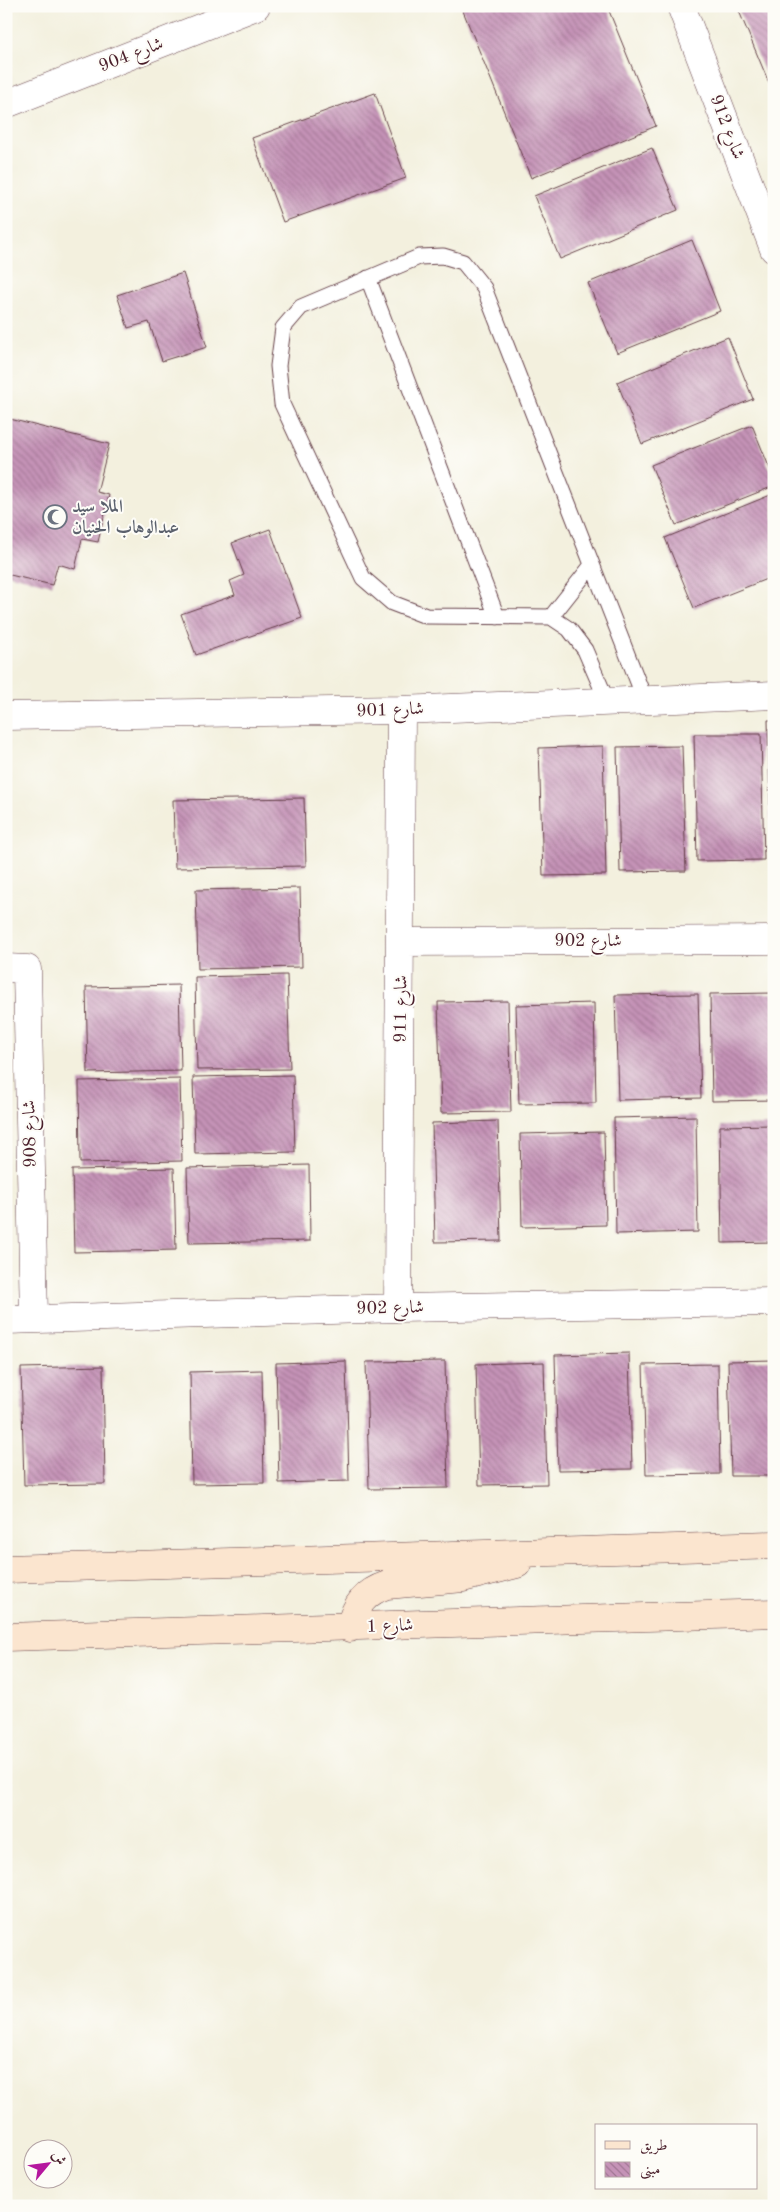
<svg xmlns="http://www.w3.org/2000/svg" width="780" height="2212" font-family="'Old Standard TT',Amiri,serif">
  <defs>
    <pattern id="building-back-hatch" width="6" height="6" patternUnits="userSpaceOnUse" patternTransform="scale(1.25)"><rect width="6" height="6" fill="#c593b7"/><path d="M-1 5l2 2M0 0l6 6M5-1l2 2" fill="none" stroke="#a27795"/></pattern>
  </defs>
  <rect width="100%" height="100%" fill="#fdfcf7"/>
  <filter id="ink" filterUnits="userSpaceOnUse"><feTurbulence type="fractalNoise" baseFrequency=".02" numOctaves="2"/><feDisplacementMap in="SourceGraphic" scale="10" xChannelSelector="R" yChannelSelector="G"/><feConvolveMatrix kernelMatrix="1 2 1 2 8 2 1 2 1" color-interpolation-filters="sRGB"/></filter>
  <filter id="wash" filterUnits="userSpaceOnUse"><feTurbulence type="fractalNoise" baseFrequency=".0096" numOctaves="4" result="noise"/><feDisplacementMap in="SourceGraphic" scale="20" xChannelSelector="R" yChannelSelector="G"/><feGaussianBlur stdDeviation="1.12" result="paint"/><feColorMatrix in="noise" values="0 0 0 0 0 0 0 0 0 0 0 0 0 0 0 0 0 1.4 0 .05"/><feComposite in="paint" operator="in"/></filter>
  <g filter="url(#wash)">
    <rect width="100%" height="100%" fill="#f3f0de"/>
    <g id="blocks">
      <path fill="url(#building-back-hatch)" d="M 461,6 L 607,6 L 656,126 L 531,178 Z
        M 749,6 L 774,6 L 774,95 L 739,11 Z
        M 375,93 L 406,178 L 283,222 L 252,138 Z
        M 652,148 L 678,210 L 560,259 L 534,196 Z
        M 692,240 L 720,311 L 617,353 L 588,283 Z
        M 183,273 L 207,347 L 162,361 L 149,322 L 128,328 L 117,295 Z
        M 728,337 L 753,399 L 642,444 L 617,382 Z
        M 6,418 L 109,444 L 97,492 L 109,495 L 98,542 L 82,539 L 75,569 L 58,564 L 52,585 L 6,574 Z
        M 752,425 L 774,479 L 774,486 L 676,525 L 651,465 Z
        M 773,494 L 774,576 L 694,608 L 665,538 Z
        M 270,529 L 302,618 L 196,655 L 181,614 L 235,595 L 230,581 L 244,575 L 232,543 Z
        M 768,720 L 774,720 L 774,857 L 771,857 Z
        M 694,734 L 761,734 L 764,860 L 697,861 Z
        M 603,746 L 606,875 L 543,876 L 539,748 Z
        M 682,746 L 686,871 L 620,872 L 617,747 Z
        M 304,798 L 306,866 L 175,868 L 173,800 Z
        M 300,888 L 302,967 L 198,969 L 196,890 Z
        M 287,975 L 290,1069 L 197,1070 L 195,977 Z
        M 179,985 L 181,1071 L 88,1073 L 86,987 Z
        M 774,993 L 774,1100 L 712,1101 L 710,994 Z
        M 698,994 L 701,1098 L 618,1100 L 615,995 Z
        M 508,1001 L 511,1112 L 441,1113 L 438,1002 Z
        M 594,1003 L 596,1103 L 519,1104 L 516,1005 Z
        M 293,1075 L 295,1152 L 195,1154 L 193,1077 Z
        M 180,1079 L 182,1161 L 80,1163 L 79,1081 Z
        M 696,1116 L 698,1232 L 616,1234 L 614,1118 Z
        M 498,1121 L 501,1241 L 435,1242 L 432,1123 Z
        M 774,1125 L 774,1242 L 722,1243 L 720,1126 Z
        M 604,1132 L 606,1225 L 522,1227 L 520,1134 Z
        M 309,1165 L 310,1241 L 189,1243 L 187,1168 Z
        M 174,1168 L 176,1250 L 74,1252 L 72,1170 Z
        M 629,1353 L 632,1469 L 558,1470 L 555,1355 Z
        M 774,1360 L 774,1476 L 731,1476 L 728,1361 Z
        M 346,1361 L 349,1481 L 279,1483 L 276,1363 Z
        M 445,1361 L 448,1488 L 369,1489 L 366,1362 Z
        M 544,1362 L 547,1484 L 479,1485 L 476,1364 Z
        M 718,1364 L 720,1474 L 646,1475 L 643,1365 Z
        M 103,1366 L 105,1484 L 24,1485 L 21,1368 Z
        M 262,1370 L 264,1483 L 192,1484 L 190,1372 Z"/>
    </g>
  </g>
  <g filter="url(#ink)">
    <use href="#blocks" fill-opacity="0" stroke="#633e46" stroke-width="1"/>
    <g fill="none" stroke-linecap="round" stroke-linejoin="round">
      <g stroke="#633e46" stroke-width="17">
        <path id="lane" d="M 368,278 L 497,617
          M 551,617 L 592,565
          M 607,701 L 585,650 L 569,629 L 551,617 L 426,616 L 392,603 L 363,578 L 282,404 L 278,366 L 283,328 L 301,307 L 419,257 L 443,256 L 463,262 L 484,288 L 645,700"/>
      </g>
      <g stroke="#633e46" stroke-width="29">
        <path id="street" d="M 681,6 L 774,249
          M 6,104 L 256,6
          M 6,716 L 401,710 L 774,695
          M 402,942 L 774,940
          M 6,968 L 27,969 L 34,1319
          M 398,1308 L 401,710
          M 6,1320 L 398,1308 L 774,1302"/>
      </g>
      <g stroke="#633e46" stroke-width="29">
        <path id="secondary" d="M 6,1569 L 774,1545
          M 350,1628 C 355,1605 365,1592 387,1585 L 463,1578 L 517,1564
          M 6,1637 L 774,1613"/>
      </g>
      <use href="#lane" stroke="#fff" stroke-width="15"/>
      <use href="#street" stroke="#fff" stroke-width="28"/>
      <use href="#secondary" stroke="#fbe5cf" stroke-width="28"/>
    </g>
  </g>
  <defs>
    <g id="mosque-ring" transform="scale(1.25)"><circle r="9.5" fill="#fdfcf7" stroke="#6b7280" stroke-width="1.5"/><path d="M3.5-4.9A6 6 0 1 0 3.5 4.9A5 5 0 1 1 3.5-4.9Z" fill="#6b7280"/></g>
  </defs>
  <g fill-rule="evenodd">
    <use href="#mosque-ring" x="55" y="517"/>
  </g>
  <g text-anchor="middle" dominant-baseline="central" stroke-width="4" stroke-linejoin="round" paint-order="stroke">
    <g font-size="18" fill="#4a1f2b" stroke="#fdfcf7">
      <text transform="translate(131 55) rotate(-21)">شارع 904</text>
      <text transform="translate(727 127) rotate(69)">شارع 912</text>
      <text transform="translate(390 710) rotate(-2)">شارع 901</text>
      <text x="588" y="941">شارع 902</text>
      <text transform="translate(401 1009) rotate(-89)">شارع 911</text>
      <text transform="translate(30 1134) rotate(-91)">شارع 908</text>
      <text transform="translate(390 1308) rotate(-1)">شارع 902</text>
      <text transform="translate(390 1626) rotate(-2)">شارع 1</text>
    </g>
    <g font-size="18" font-weight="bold" fill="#5b616d" stroke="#fdfcf7" text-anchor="start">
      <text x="72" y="507">الملا سيد<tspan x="72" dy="21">عبدالوهاب الحنيان</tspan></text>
    </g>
  </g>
  <rect width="780" height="2212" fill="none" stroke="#fdfcf7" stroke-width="25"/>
  <rect x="595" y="2124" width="162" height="65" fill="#fdfcf7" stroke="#b5a4a5"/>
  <rect x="605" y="2141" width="25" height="8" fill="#fbe5cf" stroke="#b5a4a5"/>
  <text x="640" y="2150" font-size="15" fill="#4a1f2b">طريق</text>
  <rect x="605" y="2162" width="25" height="15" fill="url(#building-back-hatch)" stroke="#b5a4a5"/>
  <text x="640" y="2174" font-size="15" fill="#4a1f2b">مبنى</text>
  <g transform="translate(48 2164) rotate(61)"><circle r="24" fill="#fdfcf7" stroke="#b5a4a5"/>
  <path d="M0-4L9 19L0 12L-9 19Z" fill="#b5179e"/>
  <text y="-8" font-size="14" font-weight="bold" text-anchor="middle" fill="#4a1f2b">ش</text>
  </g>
</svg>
